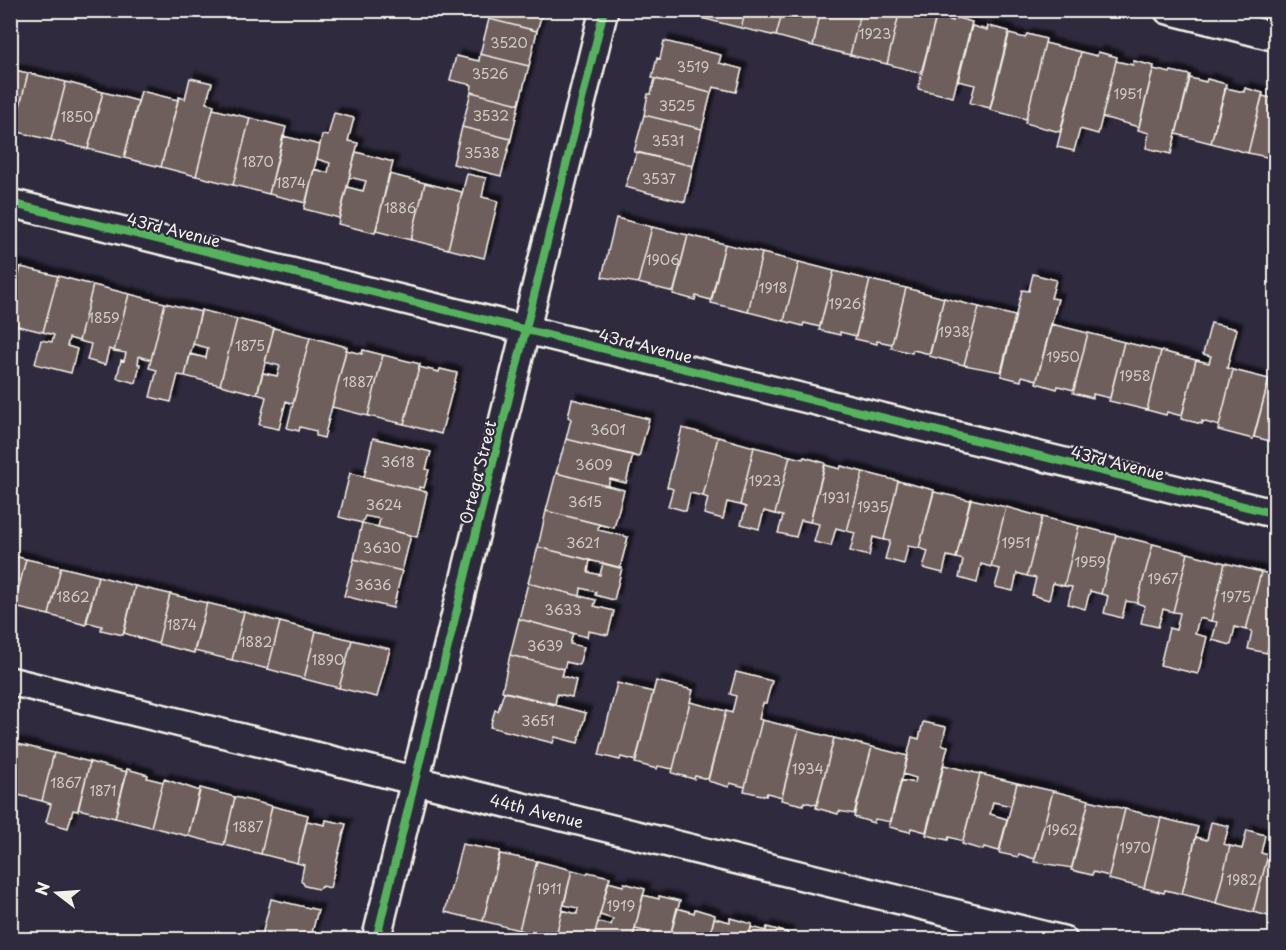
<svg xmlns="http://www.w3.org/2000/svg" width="1286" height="950" font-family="'Playpen Sans',sans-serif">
  <defs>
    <filter id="shadow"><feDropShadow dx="5.5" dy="-5.5" stdDeviation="1.5" flood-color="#0009"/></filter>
  </defs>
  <rect width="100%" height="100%" fill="#2f2a3d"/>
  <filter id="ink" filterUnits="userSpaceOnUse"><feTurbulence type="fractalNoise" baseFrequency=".0167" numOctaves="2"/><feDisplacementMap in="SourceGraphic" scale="12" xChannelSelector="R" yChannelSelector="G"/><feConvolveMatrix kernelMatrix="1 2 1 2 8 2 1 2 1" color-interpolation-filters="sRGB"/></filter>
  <g filter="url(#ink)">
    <path fill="#6e5e5c" stroke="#f4f1e8" stroke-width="1.5" filter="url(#shadow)" d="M 491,10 L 543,10 L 537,31 L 489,19 Z
      M 671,10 L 707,10 L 705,19 Z
      M 707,10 L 746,10 L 741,28 L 705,19 Z
      M 746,10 L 783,10 L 776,36 L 741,28 Z
      M 783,10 L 821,10 L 813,46 L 776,36 Z
      M 821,10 L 861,10 L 850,55 L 813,46 Z
      M 861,10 L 900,10 L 887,64 L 850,55 Z
      M 900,10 L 917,13 L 917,10 L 923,10 L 937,14 L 921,73 L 887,64 Z
      M 936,16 L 953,21 L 954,17 L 972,22 L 953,97 L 918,89 Z
      M 489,19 L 537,31 L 529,66 L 480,54 Z
      M 972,26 L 987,30 L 988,26 L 1009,31 L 990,108 L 970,103 L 975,85 L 958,81 Z
      M 1009,34 L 1025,38 L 1027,34 L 1046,39 L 1026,119 L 990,110 Z
      M 664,41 L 721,55 L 719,63 L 742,69 L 736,92 L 713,87 L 711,93 L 652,78 L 657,58 L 660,59 Z
      M 1045,43 L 1081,52 L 1060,132 L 1025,123 Z
      M 1081,52 L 1097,56 L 1098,52 L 1117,57 L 1098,134 L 1080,129 L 1074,151 L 1057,147 Z
      M 480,54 L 529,66 L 519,104 L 471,92 L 472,85 L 450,80 L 456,56 L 479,61 Z
      M 1116,61 L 1133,65 L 1134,61 L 1154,66 L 1139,127 L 1102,117 Z
      M 10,69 L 28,73 L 14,131 L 10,130 Z
      M 1153,69 L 1170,73 L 1171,71 L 1190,75 L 1171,154 L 1146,148 L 1149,133 L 1138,130 Z
      M 28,73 L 66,82 L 51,140 L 14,131 Z
      M 190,78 L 212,83 L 206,103 L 214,105 L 196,176 L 161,167 L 179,97 L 185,99 Z
      M 1190,78 L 1206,82 L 1207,79 L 1226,84 L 1211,143 L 1176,134 Z
      M 655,79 L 711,93 L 702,129 L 644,115 L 648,94 L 651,94 Z
      M 66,82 L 103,92 L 88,149 L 51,140 Z
      M 1226,88 L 1244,92 L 1245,88 L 1263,93 L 1248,153 L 1211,143 Z
      M 141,91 L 178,100 L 161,167 L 124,158 Z
      M 103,92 L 138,101 L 124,158 L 88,149 Z
      M 471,92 L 519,104 L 511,139 L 462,127 Z
      M 1262,96 L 1276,99 L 1276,159 L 1248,153 Z
      M 213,109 L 250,118 L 233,185 L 196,176 Z
      M 334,113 L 354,118 L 348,141 L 358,143 L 339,218 L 304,209 L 314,169 L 328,173 L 330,163 L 317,159 L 322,135 L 328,136 Z
      M 644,115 L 702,129 L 693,166 L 634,152 Z
      M 250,118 L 286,127 L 269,194 L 233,185 Z
      M 462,127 L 511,139 L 501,176 L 453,164 Z
      M 283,136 L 320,145 L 306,203 L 269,194 Z
      M 356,152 L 393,162 L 375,233 L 338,224 L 347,187 L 363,191 L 366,181 L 349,177 Z
      M 637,152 L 693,166 L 685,202 L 625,187 Z
      M 389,174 L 425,183 L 411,240 L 376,231 Z
      M 467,174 L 486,178 L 482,197 L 498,201 L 484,258 L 448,249 Z
      M 425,183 L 462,192 L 448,249 L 411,240 Z
      M 616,218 L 652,227 L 638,283 L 602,277 Z
      M 652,227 L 688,235 L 674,292 L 638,283 Z
      M 688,235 L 725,244 L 711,300 L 696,296 L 695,300 L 673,294 Z
      M 725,244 L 762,253 L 748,312 L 711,303 Z
      M 762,253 L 799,262 L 784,321 L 748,312 Z
      M 799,262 L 834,271 L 820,327 L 804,323 L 803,326 L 784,321 Z
      M 10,264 L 21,267 L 10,308 Z
      M 21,267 L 58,276 L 43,332 L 10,324 L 10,308 Z
      M 834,271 L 870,280 L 856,336 L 840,332 L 840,335 L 819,330 Z
      M 1033,274 L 1056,280 L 1051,298 L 1058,299 L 1037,380 L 1022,376 L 1021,381 L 1001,376 L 1022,290 L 1029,291 Z
      M 58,276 L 93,285 L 79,341 L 69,338 L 67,346 L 77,349 L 71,373 L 35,364 L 41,340 L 52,342 L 54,335 L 43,332 Z
      M 870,280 L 906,288 L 892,344 L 877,341 L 877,344 L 855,339 Z
      M 93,285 L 129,294 L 114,351 L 109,349 L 105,365 L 87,360 L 91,344 L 79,341 Z
      M 906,288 L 944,298 L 930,354 L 913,350 L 912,353 L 891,348 Z
      M 129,294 L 165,303 L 151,360 L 139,356 L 138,364 L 140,364 L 136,383 L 117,378 L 121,360 L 124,361 L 126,353 L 114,351 Z
      M 944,298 L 979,307 L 964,365 L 929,356 Z
      M 165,303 L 201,312 L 185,376 L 178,375 L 171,402 L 150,397 L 157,370 L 149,368 Z
      M 979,307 L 1015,316 L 1001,372 L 964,365 Z
      M 201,310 L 237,319 L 220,385 L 185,376 L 190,354 L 206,358 L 208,348 L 193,344 Z
      M 237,319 L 274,328 L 257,394 L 220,385 Z
      M 1211,323 L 1237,329 L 1227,368 L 1233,370 L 1219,426 L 1202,421 L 1202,424 L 1181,419 L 1196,360 L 1209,363 L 1211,356 L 1203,354 Z
      M 1051,324 L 1088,333 L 1074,390 L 1058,386 L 1057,389 L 1036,383 Z
      M 274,328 L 310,337 L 293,404 L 286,401 L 279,429 L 259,425 L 266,397 L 257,394 L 263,373 L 277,376 L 280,366 L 265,362 Z
      M 1088,333 L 1124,342 L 1110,398 L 1093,394 L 1093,398 L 1073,393 Z
      M 310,337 L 347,347 L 324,438 L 316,436 L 316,431 L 300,427 L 299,431 L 287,428 Z
      M 1124,342 L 1161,351 L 1147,410 L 1109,401 Z
      M 346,350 L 362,354 L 363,350 L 383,355 L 368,416 L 332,407 Z
      M 1276,350 L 1276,373 L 1270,371 Z
      M 1161,351 L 1196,360 L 1182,416 L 1167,412 L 1166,415 L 1147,410 Z
      M 383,355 L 420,364 L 404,424 L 368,416 Z
      M 419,367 L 439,372 L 440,369 L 457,373 L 441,434 L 404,424 Z
      M 1233,370 L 1269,379 L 1253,439 L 1218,430 Z
      M 1269,379 L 1276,381 L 1274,442 L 1254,437 Z
      M 572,399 L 649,419 L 639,457 L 566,439 L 571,419 L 568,417 Z
      M 682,428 L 718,437 L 703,496 L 690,493 L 686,511 L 668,506 L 673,489 L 667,487 Z
      M 718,437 L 754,447 L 740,505 L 727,502 L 723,519 L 704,514 L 708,498 L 703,496 Z
      M 373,438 L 431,452 L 426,469 L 429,470 L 424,488 L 419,487 L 419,490 L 364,477 Z
      M 566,439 L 633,455 L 626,483 L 610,479 L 608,486 L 556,473 Z
      M 754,447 L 790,456 L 775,514 L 764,511 L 759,529 L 741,524 L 746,507 L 740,505 Z
      M 790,456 L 803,459 L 804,457 L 825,463 L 810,522 L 801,520 L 796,537 L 778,533 L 783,516 L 775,514 Z
      M 825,465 L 840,469 L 841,466 L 863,472 L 847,531 L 836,528 L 831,546 L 814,542 L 819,524 L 810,522 Z
      M 863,472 L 898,481 L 884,540 L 873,537 L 869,556 L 850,551 L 855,533 L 847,531 Z
      M 350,473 L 427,492 L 417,537 L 378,527 L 380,519 L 365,516 L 362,523 L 339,517 Z
      M 556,473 L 624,490 L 614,528 L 546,511 Z
      M 898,481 L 934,490 L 919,548 L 908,546 L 904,564 L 885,559 L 890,541 L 884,540 Z
      M 934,492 L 970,500 L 956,558 L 947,556 L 943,573 L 923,568 L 928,551 L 919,548 Z
      M 971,499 L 1006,507 L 991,567 L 981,564 L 977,583 L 959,578 L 963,560 L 956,558 Z
      M 1006,507 L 1042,517 L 1027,576 L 1017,573 L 1013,591 L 995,587 L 1000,569 L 991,567 Z
      M 546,511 L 599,524 L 598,530 L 628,537 L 620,568 L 538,547 Z
      M 1042,517 L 1079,526 L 1064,586 L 1053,583 L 1049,600 L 1032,595 L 1036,578 L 1027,576 Z
      M 362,523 L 411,535 L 402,571 L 354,559 Z
      M 1079,526 L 1116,535 L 1101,594 L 1090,591 L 1085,609 L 1068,604 L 1072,587 L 1064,586 Z
      M 1116,535 L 1153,544 L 1137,603 L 1126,601 L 1122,618 L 1104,613 L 1108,596 L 1101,594 Z
      M 1153,544 L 1188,553 L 1173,612 L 1163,609 L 1158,627 L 1141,623 L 1145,606 L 1137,603 Z
      M 538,547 L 590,560 L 588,572 L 600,575 L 603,563 L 622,568 L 614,600 L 595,595 L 596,592 L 581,588 L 580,596 L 528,583 Z
      M 1188,553 L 1225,563 L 1211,621 L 1199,618 L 1195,634 L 1207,637 L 1198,674 L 1160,665 L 1169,628 L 1176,630 L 1180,613 L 1173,612 Z
      M 10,555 L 26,559 L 14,607 L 10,606 Z
      M 26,559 L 61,567 L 49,615 L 14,607 Z
      M 354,559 L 402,571 L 393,608 L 344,596 Z
      M 1225,563 L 1261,572 L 1246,630 L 1235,627 L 1231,645 L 1212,640 L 1217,622 L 1211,621 Z
      M 61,567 L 98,576 L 86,625 L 49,615 Z
      M 1261,572 L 1276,575 L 1276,638 L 1271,637 L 1267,653 L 1248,649 L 1252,631 L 1246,630 Z
      M 98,576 L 135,586 L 123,635 L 101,630 L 102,626 L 86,622 Z
      M 528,583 L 596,600 L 594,606 L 614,611 L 608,635 L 588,631 L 587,637 L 519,619 Z
      M 135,586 L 170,594 L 158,644 L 124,633 Z
      M 170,594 L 207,603 L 194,653 L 158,644 Z
      M 207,603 L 244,612 L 232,660 L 194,651 Z
      M 244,612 L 280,622 L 268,669 L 232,660 Z
      M 519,619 L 573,633 L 570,644 L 584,647 L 579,665 L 566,662 L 564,669 L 510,655 Z
      M 280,622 L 316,631 L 304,679 L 268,669 Z
      M 316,631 L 352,640 L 339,688 L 304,679 Z
      M 352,640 L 390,649 L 377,697 L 339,688 Z
      M 510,655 L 564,669 L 562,676 L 576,680 L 572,697 L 557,694 L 555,704 L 502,691 Z
      M 736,672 L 772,681 L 766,703 L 763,703 L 759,719 L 762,720 L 745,787 L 730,783 L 729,787 L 708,781 L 726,711 L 732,713 L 736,696 L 730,694 Z
      M 656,681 L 693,690 L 673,769 L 658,766 L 657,769 L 635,763 Z
      M 617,683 L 653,692 L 636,761 L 621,757 L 620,760 L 599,755 Z
      M 504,692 L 586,713 L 578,743 L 555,737 L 553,743 L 490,727 L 495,710 L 498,711 Z
      M 690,702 L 726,711 L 708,779 L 695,776 L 694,779 L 672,773 Z
      M 762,720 L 799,729 L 782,797 L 767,793 L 766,796 L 744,791 Z
      M 923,722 L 946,727 L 942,745 L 948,746 L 926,832 L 911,828 L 910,832 L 889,827 L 901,780 L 915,783 L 916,778 L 903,774 L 912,737 L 919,739 Z
      M 799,729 L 834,738 L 817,805 L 804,802 L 803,805 L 781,800 Z
      M 834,738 L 872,747 L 854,814 L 839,811 L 838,814 L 816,808 Z
      M 10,742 L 18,744 L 10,776 Z
      M 18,744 L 54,753 L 42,801 L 10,793 L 10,776 Z
      M 872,747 L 908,756 L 891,822 L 875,819 L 874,823 L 854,817 Z
      M 54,753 L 90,762 L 78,811 L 73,810 L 68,828 L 46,822 L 51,804 L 42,801 Z
      M 90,762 L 127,772 L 115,818 L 78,809 Z
      M 944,765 L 980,774 L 963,841 L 949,837 L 948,840 L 926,835 Z
      M 127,769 L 148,775 L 147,778 L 163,782 L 151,827 L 115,818 Z
      M 980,774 L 1017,783 L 1011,806 L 993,802 L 990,814 L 1007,819 L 999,851 L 984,847 L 983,850 L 962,844 Z
      M 164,779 L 200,791 L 188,836 L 151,827 Z
      M 1017,783 L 1053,791 L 1035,859 L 1019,854 L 1018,857 L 999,853 Z
      M 200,788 L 235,797 L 224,845 L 188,836 Z
      M 1053,791 L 1089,800 L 1072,868 L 1034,862 Z
      M 235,797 L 272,806 L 261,854 L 224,845 Z
      M 1089,800 L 1125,809 L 1109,876 L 1093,872 L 1092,875 L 1071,870 Z
      M 272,806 L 308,815 L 297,863 L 261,854 Z
      M 1125,809 L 1161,818 L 1144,888 L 1108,879 Z
      M 1161,818 L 1198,827 L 1182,894 L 1165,890 L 1164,893 L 1144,888 Z
      M 326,820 L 346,824 L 330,888 L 323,886 L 318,889 L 305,886 L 301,880 L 304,865 L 297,863 L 307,821 L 325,825 Z
      M 1211,822 L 1229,826 L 1224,844 L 1230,846 L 1216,903 L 1182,894 L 1196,837 L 1207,840 Z
      M 1247,830 L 1265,835 L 1261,853 L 1268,855 L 1253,912 L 1216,903 L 1230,846 L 1242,849 Z
      M 462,844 L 500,851 L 483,921 L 445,912 Z
      M 500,854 L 537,861 L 519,930 L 483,921 Z
      M 1268,855 L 1276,857 L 1276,918 L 1253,912 Z
      M 537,861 L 572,870 L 555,940 L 519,930 Z
      M 572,870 L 587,874 L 588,872 L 610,877 L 593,940 L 555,940 L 562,910 L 577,914 L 578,908 L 564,905 Z
      M 608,882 L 623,886 L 624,883 L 645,889 L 632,940 L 593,940 L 598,922 L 611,925 L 613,919 L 600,915 Z
      M 643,895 L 659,899 L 659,896 L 680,901 L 669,940 L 632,940 L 633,935 L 647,938 L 649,932 L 635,929 Z
      M 271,899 L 318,910 L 310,940 L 280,940 L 262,935 Z
      M 677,908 L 694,913 L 695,909 L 715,915 L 709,940 L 669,940 Z
      M 714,918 L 730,922 L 730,918 L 752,924 L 748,940 L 709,940 Z
      M 751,927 L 766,931 L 767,927 L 788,933 L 786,940 L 748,940 Z
      M 255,933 L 262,935 L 280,940 L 253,940 Z"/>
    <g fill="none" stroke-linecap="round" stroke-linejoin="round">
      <g stroke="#f4f1e8" stroke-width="32">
        <path id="street" d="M 1168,10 L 1276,37
          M 10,203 L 1276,514
          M 10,681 L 1063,940
          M 376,940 L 604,10"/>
      </g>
      <use href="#street" stroke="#2f2a3d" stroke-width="27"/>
      <g stroke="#2f2a3d" stroke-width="11">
        <path id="cycleway" d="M 10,203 L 1276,514
          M 376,940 L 604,10"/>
      </g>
      <use href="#cycleway" stroke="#56b35d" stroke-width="8"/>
    </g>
  </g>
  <g text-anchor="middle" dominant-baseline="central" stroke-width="4.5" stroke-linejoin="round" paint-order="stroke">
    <g font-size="14" fill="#d2ccc5">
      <text x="875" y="33">1923</text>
      <text x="509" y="42">3520</text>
      <text x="693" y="66">3519</text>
      <text x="490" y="73">3526</text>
      <text x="1128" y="93">1951</text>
      <text x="677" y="105">3525</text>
      <text x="491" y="115">3532</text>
      <text x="77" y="116">1850</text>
      <text x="668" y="140">3531</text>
      <text x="482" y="152">3538</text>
      <text x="258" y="161">1870</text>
      <text x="659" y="178">3537</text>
      <text x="291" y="182">1874</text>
      <text x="400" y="207">1886</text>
      <text x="663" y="259">1906</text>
      <text x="773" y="287">1918</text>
      <text x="845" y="303">1926</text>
      <text x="104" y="317">1859</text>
      <text x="954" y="331">1938</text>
      <text x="250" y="345">1875</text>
      <text x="1063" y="356">1950</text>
      <text x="1135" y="375">1958</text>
      <text x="358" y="381">1887</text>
      <text x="608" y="429">3601</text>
      <text x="398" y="461">3618</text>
      <text x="594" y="464">3609</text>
      <text x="765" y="480">1923</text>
      <text x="836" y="497">1931</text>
      <text x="585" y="501">3615</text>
      <text x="384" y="504">3624</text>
      <text x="873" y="506">1935</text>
      <text x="583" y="542">3621</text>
      <text x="1016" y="542">1951</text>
      <text x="382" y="547">3630</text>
      <text x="1090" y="561">1959</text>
      <text x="1163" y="578">1967</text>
      <text x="373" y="584">3636</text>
      <text x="73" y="596">1862</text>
      <text x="1236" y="596">1975</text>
      <text x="563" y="609">3633</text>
      <text x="182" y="624">1874</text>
      <text x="256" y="641">1882</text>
      <text x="545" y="645">3639</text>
      <text x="328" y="659">1890</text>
      <text x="538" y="720">3651</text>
      <text x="808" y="768">1934</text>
      <text x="66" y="782">1867</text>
      <text x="103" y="790">1871</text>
      <text x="248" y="826">1887</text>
      <text x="1062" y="829">1962</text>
      <text x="1135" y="847">1970</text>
      <text x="1242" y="879">1982</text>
      <text x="549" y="888">1911</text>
      <text x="621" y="905">1919</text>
    </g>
    <g font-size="16" fill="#f4f1e8" stroke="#2f2a3d">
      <text transform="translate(174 229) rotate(14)">43rd Avenue</text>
      <text transform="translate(646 345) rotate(14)">43rd Avenue</text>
      <text transform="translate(1118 462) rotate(14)">43rd Avenue</text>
      <text transform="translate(477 472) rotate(-76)">Ortega Street</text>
      <text transform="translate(537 810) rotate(14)">44th Avenue</text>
    </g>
  </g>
  <rect width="1286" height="950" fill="none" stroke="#2f2a3d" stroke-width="36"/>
  <rect x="18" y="18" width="1250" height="914" fill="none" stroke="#f4f1e8" stroke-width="2" filter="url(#ink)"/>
  <g transform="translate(57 893) rotate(287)" stroke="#2f2a3d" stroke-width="4.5" paint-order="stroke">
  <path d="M0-4.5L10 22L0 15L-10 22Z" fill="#f4f1e8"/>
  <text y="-9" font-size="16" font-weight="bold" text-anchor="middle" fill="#f4f1e8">N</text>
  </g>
</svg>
